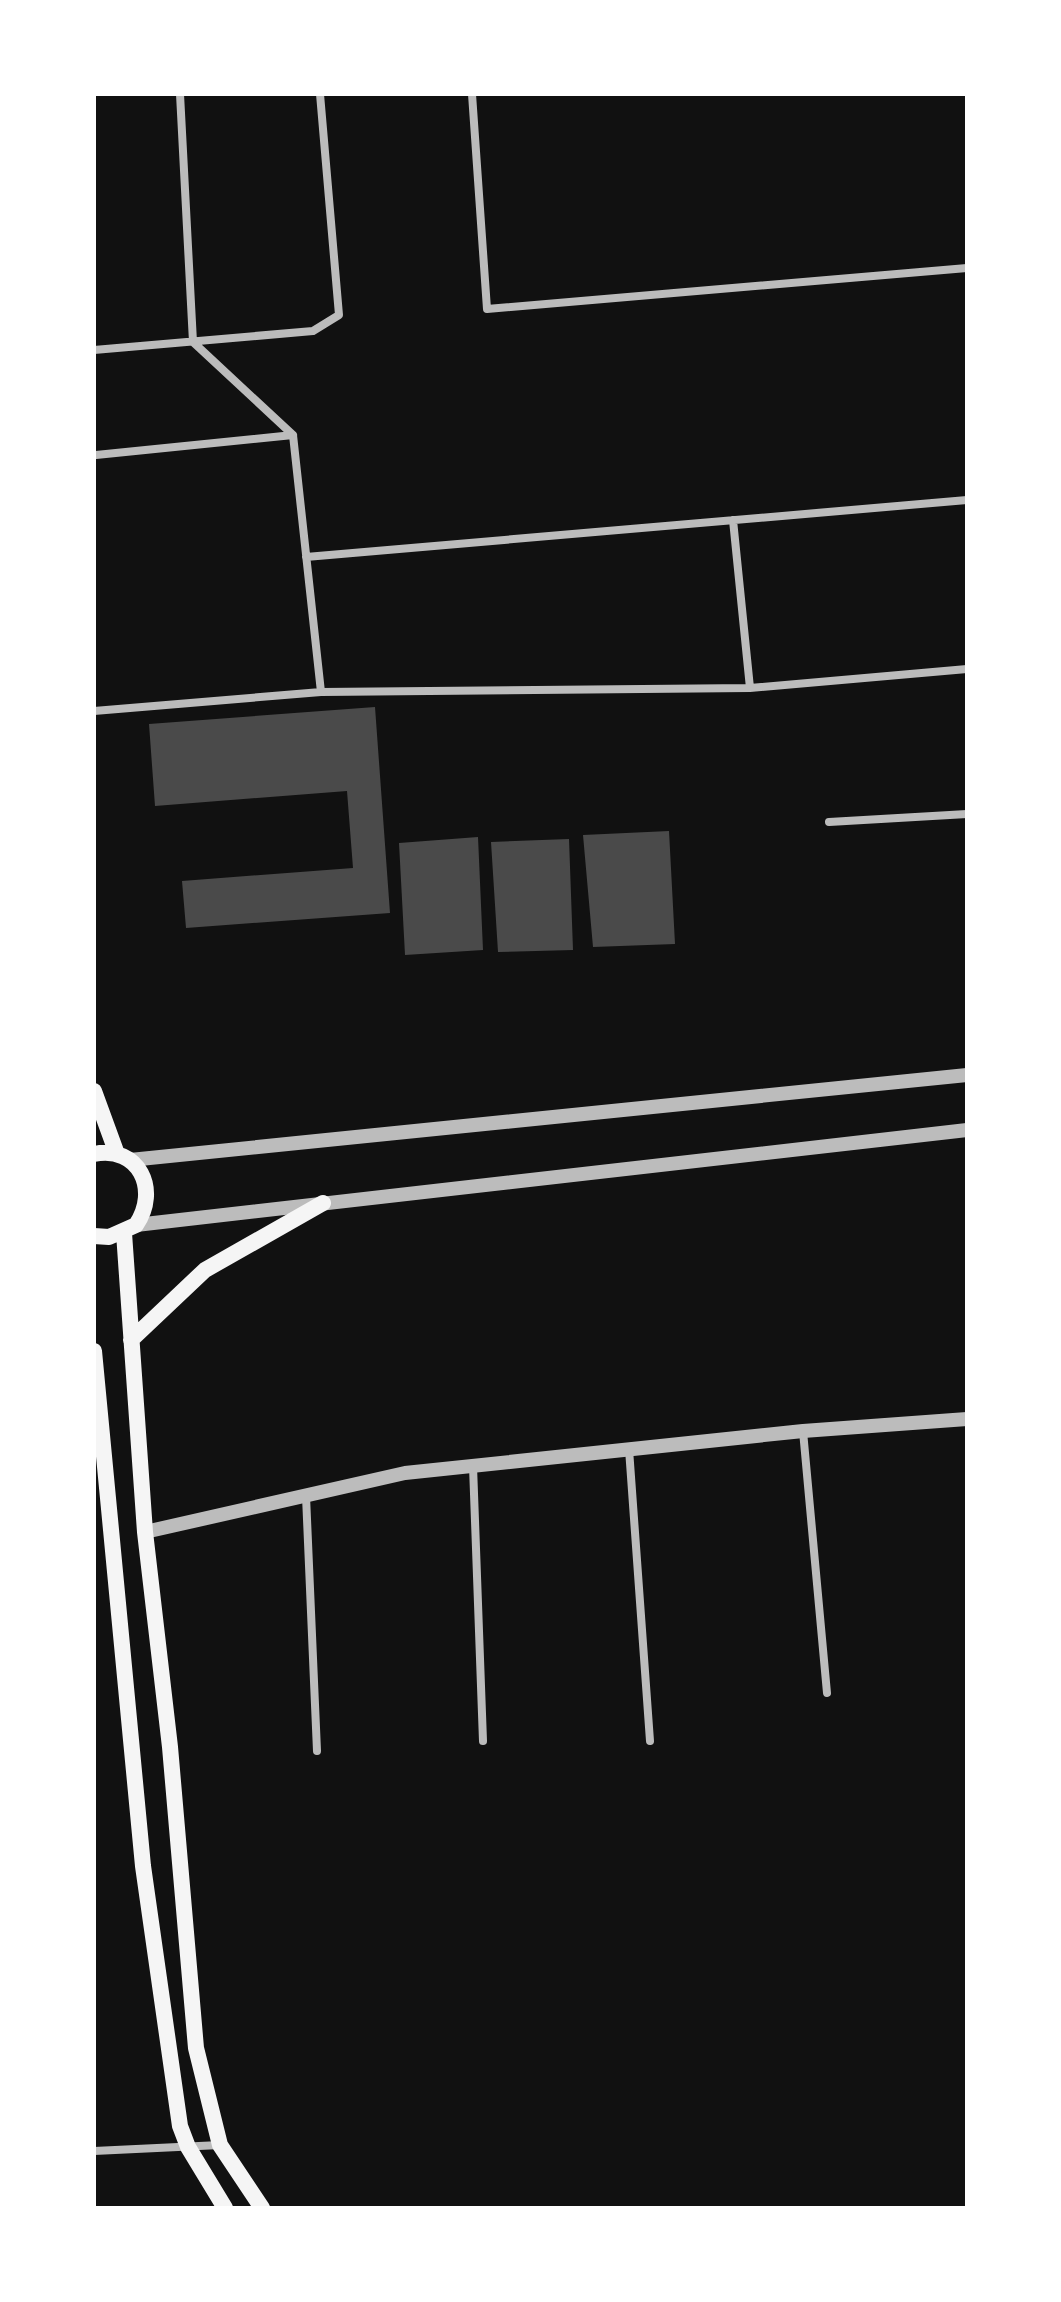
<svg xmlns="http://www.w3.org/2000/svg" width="1061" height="2302" font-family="'Exo 2',sans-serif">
  <rect width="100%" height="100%" fill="#111"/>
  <path fill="#4a4a4a" d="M 375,707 L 390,913 L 186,928 L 182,881 L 353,868 L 347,791 L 155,806 L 149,724 Z
    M 669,831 L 675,944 L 593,947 L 583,835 Z
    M 478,837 L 483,950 L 405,955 L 399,843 Z
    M 569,839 L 573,950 L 498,952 L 491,842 Z"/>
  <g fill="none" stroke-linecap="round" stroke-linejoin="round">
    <path stroke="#bcbcbc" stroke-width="8" d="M 180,94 L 193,342 L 293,435
      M 472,94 L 487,309 L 967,268
      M 94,350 L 313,331 L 339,315 L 320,94
      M 96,455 L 293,435 L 321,692
      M 733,520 L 750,688
      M 306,557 L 967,500
      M 94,711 L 321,692 L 750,688 L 967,669
      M 829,822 L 967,814
      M 803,1431 L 827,1693
      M 629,1449 L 650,1741
      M 473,1466 L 483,1741
      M 306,1496 L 317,1751
      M 94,2151 L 220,2145"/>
    <path stroke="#bcbcbc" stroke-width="14" d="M 130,1160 L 967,1075
      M 136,1225 L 967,1130
      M 145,1532 L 405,1473 L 803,1431 L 967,1419"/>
    <path stroke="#f5f5f5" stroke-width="16" d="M 94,1091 L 117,1154
      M 94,1154 C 139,1145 160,1190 136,1225 L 109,1237 L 94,1236
      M 124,1233 L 145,1532 L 170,1747 L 196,2048 L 220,2145 L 262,2208
      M 131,1340 L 205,1270 L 323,1203
      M 94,1351 L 143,1866 L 180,2126 L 188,2147 L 225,2208"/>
  </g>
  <rect width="1061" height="2302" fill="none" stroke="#ffffff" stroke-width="192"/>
</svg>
